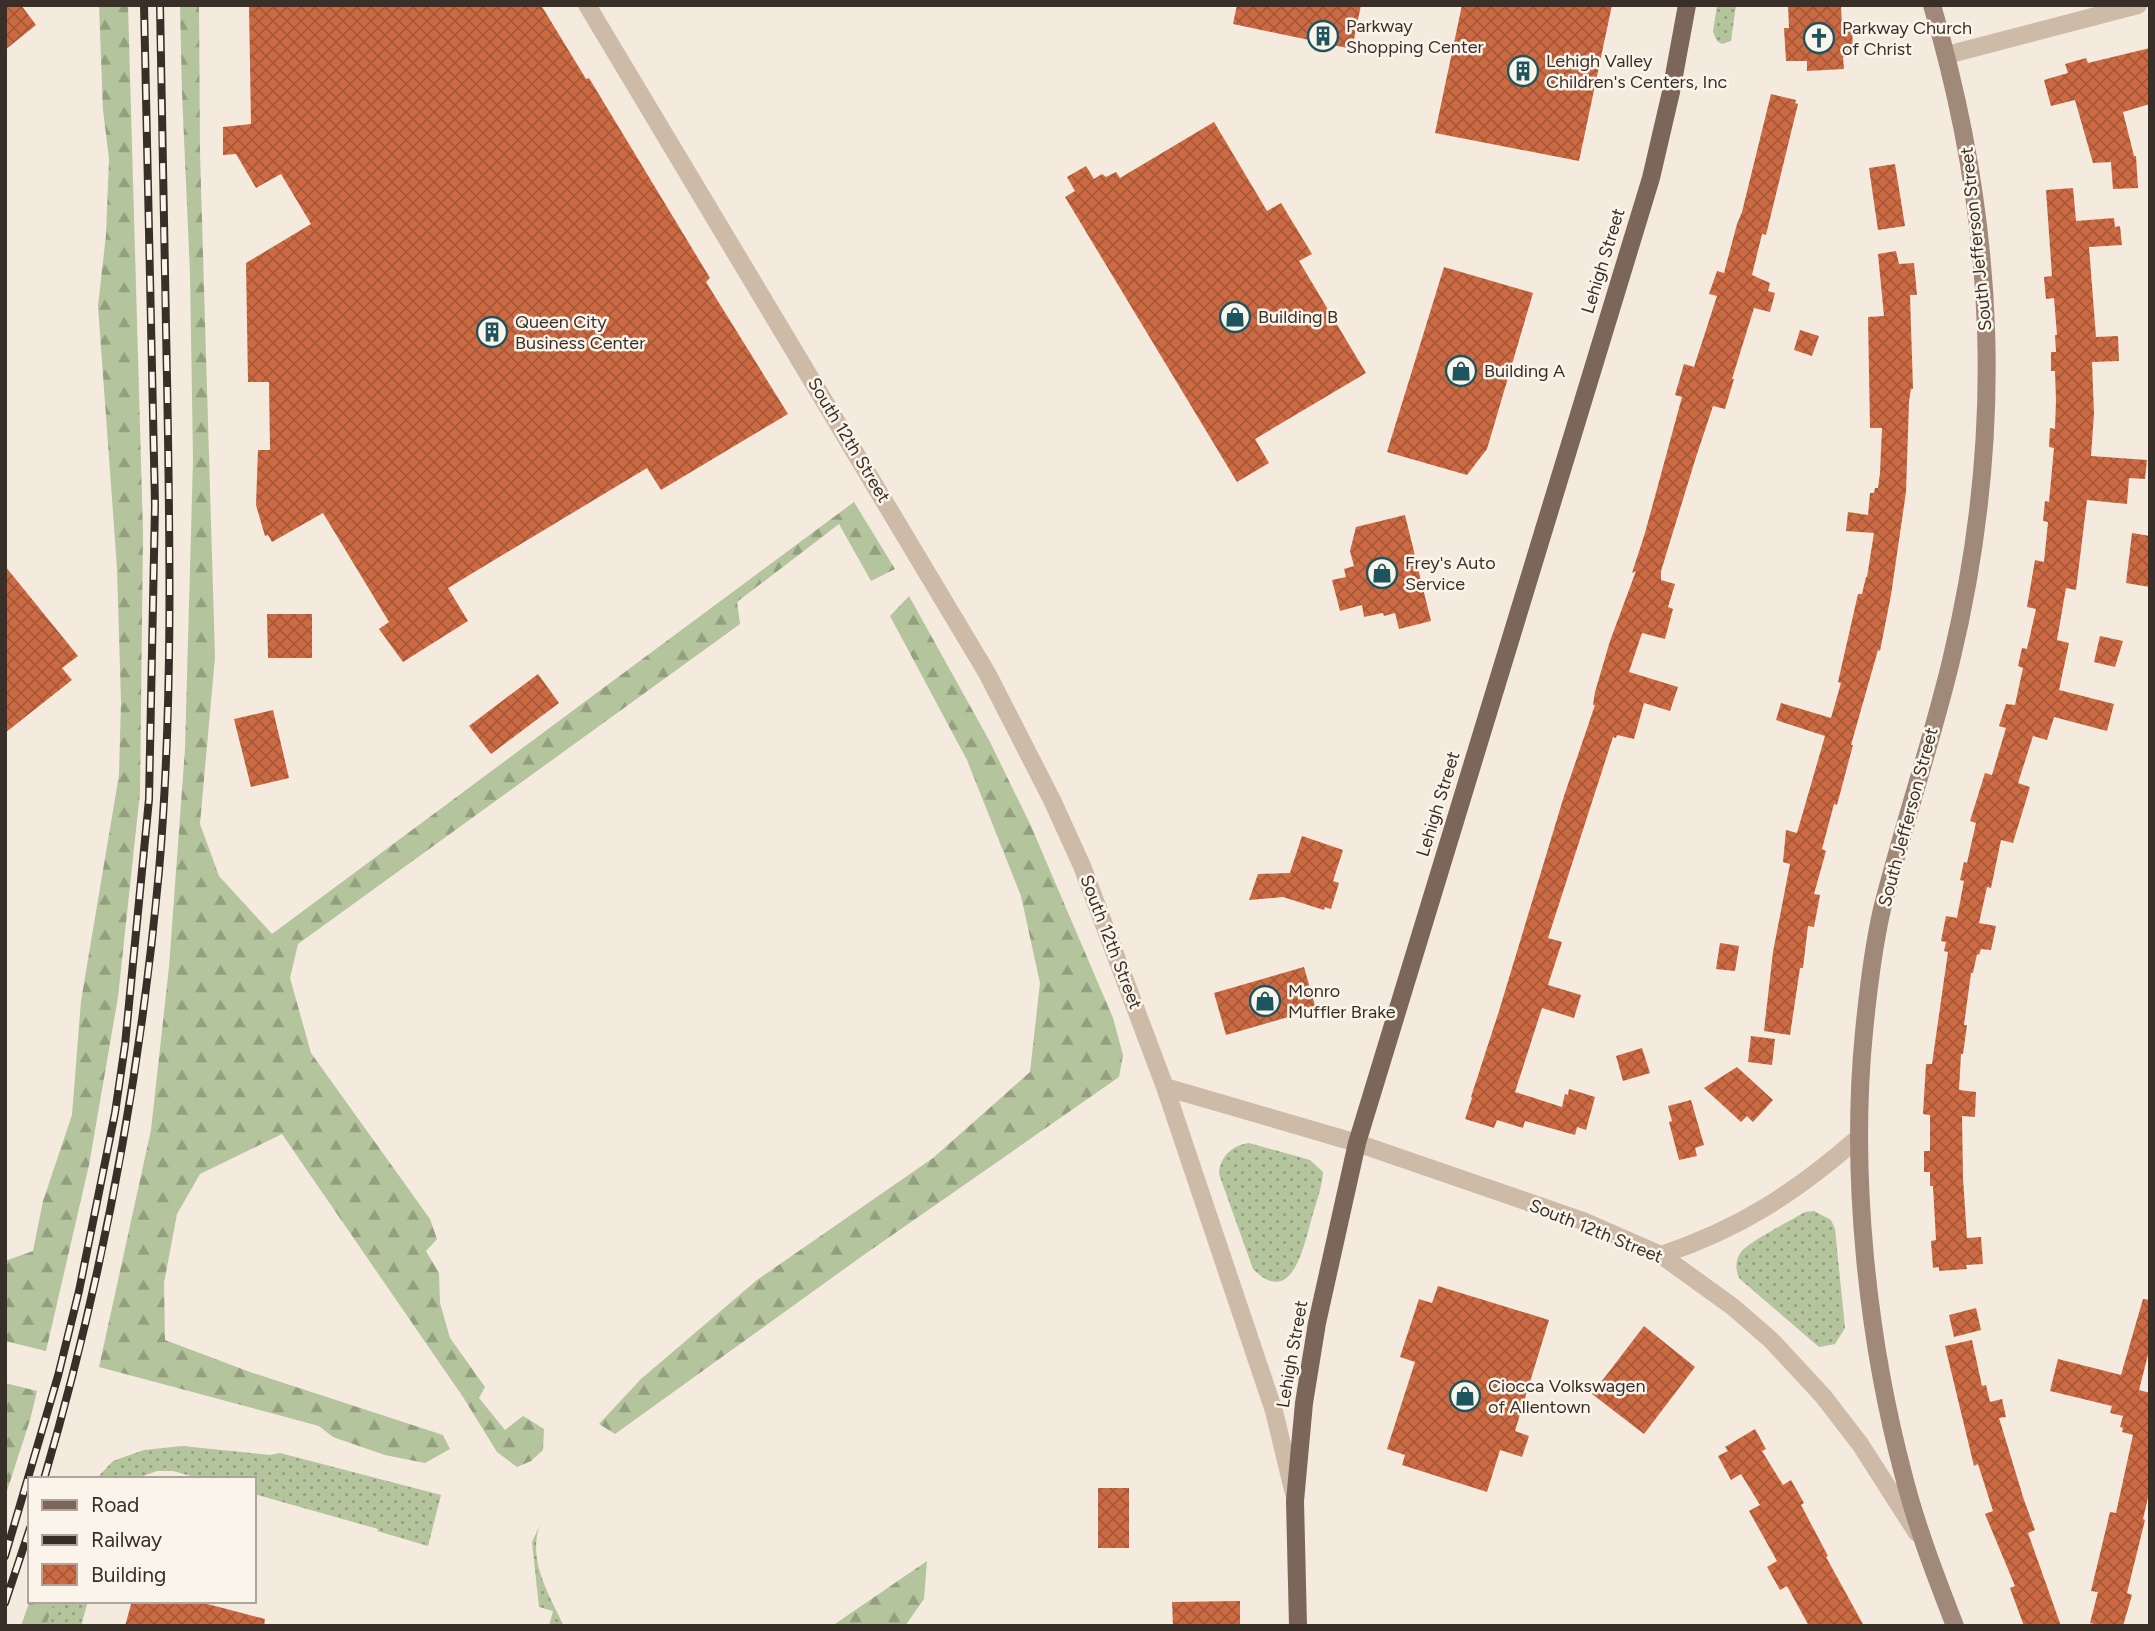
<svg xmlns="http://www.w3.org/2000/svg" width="2155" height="1631" font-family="Figtree,sans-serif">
  <defs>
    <pattern id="grass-dots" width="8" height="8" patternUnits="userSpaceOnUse" patternTransform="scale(1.75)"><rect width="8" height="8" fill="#b4c49c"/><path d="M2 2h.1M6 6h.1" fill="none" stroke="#93a07f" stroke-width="1.8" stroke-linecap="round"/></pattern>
    <pattern id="forest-firs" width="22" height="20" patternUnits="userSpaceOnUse" patternTransform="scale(1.75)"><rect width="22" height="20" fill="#b4c49c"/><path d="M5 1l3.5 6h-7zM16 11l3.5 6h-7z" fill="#93a07f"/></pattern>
    <pattern id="building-cross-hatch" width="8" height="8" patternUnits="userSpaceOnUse" patternTransform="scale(1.75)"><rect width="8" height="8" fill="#cc6b43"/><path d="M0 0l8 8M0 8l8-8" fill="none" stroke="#a75838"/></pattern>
  </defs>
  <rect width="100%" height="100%" fill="#f4eadd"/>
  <path fill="url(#grass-dots)" d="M 1717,5 L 1736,5 L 1731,41 L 1722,44 L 1717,41 L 1713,32 Z
    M 1249,1143 L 1310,1160 L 1323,1172 C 1322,1189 1315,1205 1311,1221 C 1303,1248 1292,1308 1253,1269 L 1219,1174 C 1220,1156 1233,1145 1249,1143 Z
    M 1814,1211 L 1831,1220 L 1835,1229 L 1845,1328 L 1835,1344 L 1819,1347 L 1740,1279 C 1735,1271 1735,1260 1741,1252 C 1750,1241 1790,1221 1805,1212 Z
    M 182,1446 L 270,1455 L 280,1453 L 441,1495 L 428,1546 L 377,1531 L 378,1529 L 254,1494 L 254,1479 L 201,1479 L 173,1471 L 157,1471 L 135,1479 L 96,1479 L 113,1461 L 144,1450 Z
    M 540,1525 C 527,1559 549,1595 564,1626 L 549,1626 L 553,1611 L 539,1607 L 532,1542 Z
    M 54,1601 L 88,1601 L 81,1626 L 46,1626 Z"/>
  <path fill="url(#forest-firs)" d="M 99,5 L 128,5 L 143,533 L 140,793 L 118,997 L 89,1165 L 46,1351 L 5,1341 L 5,1261 L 33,1251 L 43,1201 L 72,1115 L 81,1001 L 119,775 L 121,702 L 117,568 L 98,306 L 106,235 L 109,159 L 103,110 Z
    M 180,5 L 199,5 L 200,153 L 215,657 L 200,824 L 219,876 L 272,934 L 854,502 L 895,569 L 871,581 L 839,524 L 737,602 L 740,624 L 298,944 L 290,978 L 311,1053 L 430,1219 L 437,1239 L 426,1251 L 439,1273 L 440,1303 L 450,1338 L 485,1387 L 479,1398 L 505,1430 L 523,1416 L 544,1429 L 543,1450 L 531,1461 L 517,1467 L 497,1452 L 463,1397 L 282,1134 L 200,1174 L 177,1214 L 164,1283 L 165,1340 L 250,1372 L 443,1435 L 450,1449 L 425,1463 L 385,1455 L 333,1437 L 319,1426 L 99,1367 L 151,1130 L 169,967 L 185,749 L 193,460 L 190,273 L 182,93 Z
    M 909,596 L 989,740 L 1031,826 L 1113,1018 L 1123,1055 L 1119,1077 L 865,1254 L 615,1434 L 599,1424 L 641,1379 L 757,1280 L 933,1158 L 1030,1072 L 1040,983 L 1021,896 L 967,760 L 890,616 Z
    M 5,1383 L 37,1391 L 30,1420 L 5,1497 Z
    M 927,1561 L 924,1599 L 905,1626 L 832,1626 Z
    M 30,1600 L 54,1601 L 46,1626 L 21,1626 Z"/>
  <path fill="url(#building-cross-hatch)" d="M 5,5 L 21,5 L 36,25 L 5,50 Z
    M 249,5 L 541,5 L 586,79 L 589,78 L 710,278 L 706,282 L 788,414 L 661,490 L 647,468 L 448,588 L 468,621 L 403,662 L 379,629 L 389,622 L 323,513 L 272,542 L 268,535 L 265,536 L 256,505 L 258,450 L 270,450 L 269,382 L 248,382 L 246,263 L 311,224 L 281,174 L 256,188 L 236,154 L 223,155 L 223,127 L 251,124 Z
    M 1237,5 L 1361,5 L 1352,49 L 1233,24 Z
    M 1462,5 L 1612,5 L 1579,161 L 1435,133 Z
    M 1788,5 L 1841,5 L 1842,28 L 1852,28 L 1853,49 L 1850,48 L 1850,56 L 1843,57 L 1844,69 L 1807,71 L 1807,61 L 1786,61 L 1784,28 L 1789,28 Z
    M 2150,48 L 2150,104 L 2123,112 L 2134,156 L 2136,156 L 2138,188 L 2113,189 L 2111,162 L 2093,163 L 2075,100 L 2051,106 L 2044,80 L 2068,73 L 2065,64 L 2086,58 L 2088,63 Z
    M 1771,94 L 1796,100 L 1795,103 L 1798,104 L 1766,235 L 1762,234 L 1752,275 L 1770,283 L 1768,291 L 1775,293 L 1770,312 L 1754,308 L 1732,379 L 1734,379 L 1725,409 L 1713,406 L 1696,457 L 1661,571 L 1661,580 L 1675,584 L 1668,607 L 1673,609 L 1665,639 L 1642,633 L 1629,672 L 1678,687 L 1670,711 L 1644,703 L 1634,739 L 1617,735 L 1616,738 L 1613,737 L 1548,938 L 1562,942 L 1548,985 L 1581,995 L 1574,1018 L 1542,1008 L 1515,1092 L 1562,1107 L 1565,1094 L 1568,1095 L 1569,1089 L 1595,1097 L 1586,1130 L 1577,1127 L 1575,1135 L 1525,1121 L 1523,1128 L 1497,1120 L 1494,1128 L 1465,1119 L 1472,1098 L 1471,1097 L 1499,1011 L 1564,796 L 1595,705 L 1593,705 L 1595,692 L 1610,641 L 1636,571 L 1632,573 L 1645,533 L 1682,397 L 1675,395 L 1684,364 L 1694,367 L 1717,296 L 1709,294 L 1717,271 L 1724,273 L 1737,224 L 1742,212 Z
    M 1214,122 L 1267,211 L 1281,203 L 1312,254 L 1299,261 L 1366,373 L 1255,439 L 1269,463 L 1237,482 L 1065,197 L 1075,191 L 1067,177 L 1086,166 L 1094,179 L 1102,174 L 1106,177 L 1116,172 L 1120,178 Z
    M 1895,164 L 1905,226 L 1878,230 L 1869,168 Z
    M 2073,188 L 2076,221 L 2114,218 L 2115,227 L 2120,226 L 2122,245 L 2089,247 L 2096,337 L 2118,336 L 2119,361 L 2092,362 L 2094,414 L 2091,456 L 2147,460 L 2145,479 L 2129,478 L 2127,504 L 2087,500 L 2076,590 L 2066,588 L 2057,640 L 2069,643 L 2059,690 L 2114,704 L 2107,731 L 2054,717 L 2047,740 L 2033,736 L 2018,783 L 2030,787 L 2013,843 L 2001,840 L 1991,888 L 1987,887 L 1979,923 L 1996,926 L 1991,950 L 1981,949 L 1979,955 L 1977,954 L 1973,973 L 1971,973 L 1964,1025 L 1967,1025 L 1963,1054 L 1961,1054 L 1959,1090 L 1976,1092 L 1975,1117 L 1962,1116 L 1963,1178 L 1967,1238 L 1981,1237 L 1983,1264 L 1966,1265 L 1967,1269 L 1939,1271 L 1939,1267 L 1933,1268 L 1931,1241 L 1936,1240 L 1933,1186 L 1930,1186 L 1930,1172 L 1924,1172 L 1924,1151 L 1930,1151 L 1930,1115 L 1923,1114 L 1926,1064 L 1932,1064 L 1948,952 L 1944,951 L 1946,942 L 1941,941 L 1946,916 L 1957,918 L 1964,881 L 1960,880 L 1964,862 L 1967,863 L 1976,823 L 1970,821 L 1985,773 L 1992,775 L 2006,728 L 1999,726 L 2006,704 L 2015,705 L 2023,668 L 2018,666 L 2022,648 L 2027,649 L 2036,609 L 2027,607 L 2035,560 L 2044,562 L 2048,522 L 2043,521 L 2045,501 L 2049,502 L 2054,448 L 2049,447 L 2050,428 L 2055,429 L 2056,400 L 2055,371 L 2051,371 L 2051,352 L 2056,352 L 2055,335 L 2057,335 L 2054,298 L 2046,299 L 2044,277 L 2052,276 L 2046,190 Z
    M 1896,251 L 1899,264 L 1914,263 L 1917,295 L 1910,295 L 1913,389 L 1911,389 L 1909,401 L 1906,492 L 1891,595 L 1880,651 L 1878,650 L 1851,745 L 1853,745 L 1837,805 L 1834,804 L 1822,849 L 1826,851 L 1814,894 L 1820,895 L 1814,927 L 1808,926 L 1803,968 L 1800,968 L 1790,1035 L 1764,1031 L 1773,952 L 1790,864 L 1783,862 L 1786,830 L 1797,833 L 1825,736 L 1776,720 L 1781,703 L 1831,718 L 1841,683 L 1838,682 L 1858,594 L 1862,594 L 1866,577 L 1867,577 L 1874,533 L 1846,531 L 1848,512 L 1868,515 L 1870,493 L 1874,493 L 1875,488 L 1878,488 L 1880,473 L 1882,428 L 1870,428 L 1868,317 L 1884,316 L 1878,254 Z
    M 1444,267 L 1533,293 L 1487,449 L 1467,475 L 1387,452 Z
    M 1800,330 L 1819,336 L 1812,356 L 1794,350 Z
    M 1405,515 L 1431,621 L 1399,629 L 1395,613 L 1384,616 L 1383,613 L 1364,617 L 1362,605 L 1340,611 L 1332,580 L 1346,577 L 1344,569 L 1354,566 L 1350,551 L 1356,527 Z
    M 2132,533 L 2150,536 L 2150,587 L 2126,583 Z
    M 5,566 L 78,656 L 62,668 L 72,680 L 5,733 Z
    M 267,614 L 312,614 L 312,658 L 268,658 Z
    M 2100,636 L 2123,641 L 2115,667 L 2094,662 Z
    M 538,674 L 559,703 L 491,754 L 469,726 Z
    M 273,710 L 289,778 L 251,787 L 234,719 Z
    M 1302,836 L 1343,850 L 1333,881 L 1339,883 L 1331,909 L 1325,907 L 1324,910 L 1283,897 L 1249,900 L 1258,874 L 1290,873 Z
    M 1720,943 L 1739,946 L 1735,971 L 1716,969 Z
    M 1304,967 L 1316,1009 L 1226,1035 L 1214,993 Z
    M 1751,1036 L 1775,1039 L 1772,1065 L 1748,1062 Z
    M 1642,1048 L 1650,1073 L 1623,1081 L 1616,1056 Z
    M 1737,1067 L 1773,1100 L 1753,1122 L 1747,1116 L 1741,1122 L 1704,1088 Z
    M 1691,1100 L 1704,1145 L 1695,1148 L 1697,1156 L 1679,1160 L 1669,1122 L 1672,1121 L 1668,1106 Z
    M 1438,1286 L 1549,1320 L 1515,1431 L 1529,1436 L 1522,1457 L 1500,1450 L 1487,1492 L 1402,1465 L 1405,1455 L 1387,1449 L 1415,1362 L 1400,1357 L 1419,1299 L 1432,1303 Z
    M 2143,1299 L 2150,1300 L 2150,1347 L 2139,1390 L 2150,1393 L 2150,1489 L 2143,1519 L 2145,1520 L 2127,1593 L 2132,1595 L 2123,1626 L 2103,1626 L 2090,1623 L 2098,1592 L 2091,1591 L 2110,1512 L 2116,1513 L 2133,1435 L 2122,1432 L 2123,1428 L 2120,1427 L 2123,1416 L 2110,1413 L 2112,1406 L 2050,1391 L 2058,1359 L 2121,1375 Z
    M 1976,1308 L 1981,1330 L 1954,1337 L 1949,1315 Z
    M 1644,1326 L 1695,1367 L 1644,1434 L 1592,1394 Z
    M 1972,1340 L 1982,1386 L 1986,1385 L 1990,1402 L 2002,1399 L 2006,1417 L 1999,1418 L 2024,1500 L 2035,1530 L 2028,1533 L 2061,1626 L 2024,1626 L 2010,1588 L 2015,1586 L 1985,1514 L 1993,1511 L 1978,1464 L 1974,1466 L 1945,1346 Z
    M 1755,1429 L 1766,1449 L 1762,1451 L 1783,1485 L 1791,1480 L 1804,1503 L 1801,1505 L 1828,1556 L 1826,1557 L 1864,1626 L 1809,1626 L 1787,1586 L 1780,1590 L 1767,1567 L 1777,1561 L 1749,1511 L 1760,1505 L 1741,1474 L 1731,1480 L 1718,1456 L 1728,1451 L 1725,1447 Z
    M 1098,1488 L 1129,1488 L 1129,1548 L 1098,1548 Z
    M 132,1601 L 196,1601 L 265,1619 L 264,1626 L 125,1626 Z
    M 1240,1601 L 1240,1626 L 1173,1626 L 1172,1602 Z"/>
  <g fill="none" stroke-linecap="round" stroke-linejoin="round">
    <path stroke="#cdbba8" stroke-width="18" d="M 1947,55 L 2138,5"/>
    <path stroke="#cdbba8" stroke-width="18" d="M 587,5 L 987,673 L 1052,800 L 1082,866 L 1165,1087 L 1274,1411 L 1294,1494
      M 1165,1087 L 1357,1143 L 1583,1221 L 1661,1255 L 1733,1307 L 1771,1340 L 1823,1396 L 1860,1444 L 1917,1533
      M 1661,1255 C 1740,1229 1796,1192 1858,1138"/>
    <path stroke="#a08979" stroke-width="18" d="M 1932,5 C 1997,226 2005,437 1951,661 C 1931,744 1903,826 1882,909 C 1873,949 1868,991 1864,1032 C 1850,1174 1867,1339 1904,1477 C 1917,1528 1936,1577 1955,1626"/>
    <path stroke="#7c6659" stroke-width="18" d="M 1298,1626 L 1295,1501 L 1304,1403 L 1317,1323 L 1357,1143 L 1651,178 L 1671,92 L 1687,5"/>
    <g stroke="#392f29" stroke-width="8">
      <path id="rail" d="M 44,1479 C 103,1278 140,1079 159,871 C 173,707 170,543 167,378 C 164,254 162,130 160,5
        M 5,1556 L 58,1376 L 79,1291 L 115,1113 L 125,1045 L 149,799 L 155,505 L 144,5
        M 5,1603 L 30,1528"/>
    </g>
    <use href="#rail" stroke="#fbf4ea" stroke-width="5" stroke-dasharray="16" stroke-linecap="butt"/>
  </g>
  <defs>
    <g id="building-ring" transform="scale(1.575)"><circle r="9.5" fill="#fbf4ea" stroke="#1c555d" stroke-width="1.5"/><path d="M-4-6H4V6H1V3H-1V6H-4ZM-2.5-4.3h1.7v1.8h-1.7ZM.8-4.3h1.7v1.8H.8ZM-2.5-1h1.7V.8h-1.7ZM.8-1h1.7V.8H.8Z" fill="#1c555d"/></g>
    <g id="church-ring" transform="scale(1.575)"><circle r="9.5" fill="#fbf4ea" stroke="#1c555d" stroke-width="1.5"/><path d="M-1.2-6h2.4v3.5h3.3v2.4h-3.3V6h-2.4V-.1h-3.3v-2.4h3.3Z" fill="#1c555d"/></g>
    <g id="shop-ring" transform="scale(1.575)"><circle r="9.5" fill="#fbf4ea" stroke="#1c555d" stroke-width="1.5"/><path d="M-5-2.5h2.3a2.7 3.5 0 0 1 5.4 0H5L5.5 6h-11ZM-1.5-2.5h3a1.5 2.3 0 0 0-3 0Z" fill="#1c555d"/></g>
  </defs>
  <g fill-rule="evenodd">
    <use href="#building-ring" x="1323" y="36"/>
    <use href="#church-ring" x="1819" y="38"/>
    <use href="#building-ring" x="1523" y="71"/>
    <use href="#shop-ring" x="1235" y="317"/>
    <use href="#building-ring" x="492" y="332"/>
    <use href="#shop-ring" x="1461" y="371"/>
    <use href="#shop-ring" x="1382" y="573"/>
    <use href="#shop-ring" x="1265" y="1001"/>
    <use href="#shop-ring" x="1465" y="1396"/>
  </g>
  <g text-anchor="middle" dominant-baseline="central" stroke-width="5" stroke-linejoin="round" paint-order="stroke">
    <g font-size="18" fill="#392f29" stroke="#fbf4ea" text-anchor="start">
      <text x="1346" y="26">Parkway<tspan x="1346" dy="21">Shopping Center</tspan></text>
      <text x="1842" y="28">Parkway Church<tspan x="1842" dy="21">of Christ</tspan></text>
      <text x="1546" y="61">Lehigh Valley<tspan x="1546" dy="21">Children's Centers, Inc</tspan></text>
      <text x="1258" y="317">Building B</text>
      <text x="515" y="322">Queen City<tspan x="515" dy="21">Business Center</tspan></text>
      <text x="1484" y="371">Building A</text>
      <text x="1405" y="563">Frey's Auto<tspan x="1405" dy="21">Service</tspan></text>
      <text x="1288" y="991">Monro<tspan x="1288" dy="21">Muffler Brake</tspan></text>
      <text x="1488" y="1386">Ciocca Volkswagen<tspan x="1488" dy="21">of Allentown</tspan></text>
    </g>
    <g font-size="18" fill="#392f29" stroke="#fbf4ea">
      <text transform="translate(1976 239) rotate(-96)">South Jefferson Street</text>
      <text transform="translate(1603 261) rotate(-73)">Lehigh Street</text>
      <text transform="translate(849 440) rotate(59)">South 12th Street</text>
      <text transform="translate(1438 804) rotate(-73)">Lehigh Street</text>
      <text transform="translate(1908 817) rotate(-75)">South Jefferson Street</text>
      <text transform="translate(1111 942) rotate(69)">South 12th Street</text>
      <text transform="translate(1596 1231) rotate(22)">South 12th Street</text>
      <text transform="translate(1292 1354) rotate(-80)">Lehigh Street</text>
    </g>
  </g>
  <rect width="2155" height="1631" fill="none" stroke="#392f29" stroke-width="14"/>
  <rect x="28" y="1477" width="228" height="126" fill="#fbf4ea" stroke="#ada59d" stroke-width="2"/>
  <rect x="42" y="1500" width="35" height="10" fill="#7c6659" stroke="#ada59d" stroke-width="2"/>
  <text x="91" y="1512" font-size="21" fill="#392f29">Road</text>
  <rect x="42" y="1535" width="35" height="10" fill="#392f29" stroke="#ada59d" stroke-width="2"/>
  <text x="91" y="1547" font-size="21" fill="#392f29">Railway</text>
  <rect x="42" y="1564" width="35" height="21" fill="url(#building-cross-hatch)" stroke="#ada59d" stroke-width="2"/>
  <text x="91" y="1582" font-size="21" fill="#392f29">Building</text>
</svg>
